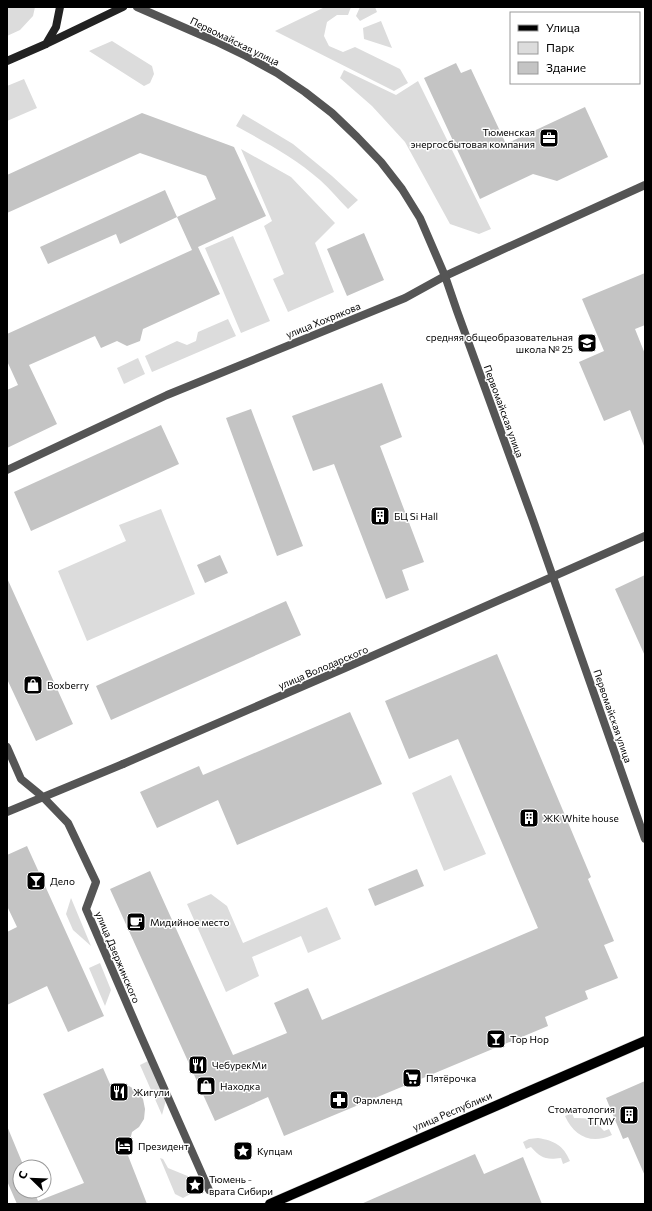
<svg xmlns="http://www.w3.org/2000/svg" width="652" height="1211" font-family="Commissioner,sans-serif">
  <rect width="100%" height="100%" fill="#fff"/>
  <path fill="#dcdcdc" d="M 7,7 L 35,7 L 33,16 L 20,30 L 7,36 Z
    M 325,7 L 351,7 L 348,15 L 337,15 L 327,22 L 324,36 L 329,46 L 343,52 L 355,47 L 400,69 L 408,83 L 394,91 L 275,31 Z
    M 360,7 L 375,7 L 377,12 L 360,21 L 356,16 Z
    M 381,21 L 392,48 L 364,39 L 363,28 Z
    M 112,41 L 152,66 L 154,74 L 150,83 L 144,86 L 89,51 Z
    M 344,70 L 396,95 L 418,81 L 491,229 L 479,234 L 450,224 L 405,142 L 372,106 L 340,78 Z
    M 24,79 L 37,108 L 7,121 L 7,86 Z
    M 243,114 L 293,144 L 332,176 L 358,200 L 348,209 C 339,200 330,189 320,180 C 295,158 265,142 236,126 Z
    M 241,149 L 291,177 L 335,223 L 315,243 L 334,292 L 288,312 L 273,279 L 284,274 L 264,226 L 272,221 Z
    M 233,236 L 270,321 L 241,333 L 205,248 Z
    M 228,319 L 236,336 L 152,372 L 145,356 L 177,341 L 187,345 L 196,341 L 198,332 Z
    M 138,358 L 145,374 L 124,384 L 117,368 Z
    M 161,509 L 195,594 L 87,641 L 58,571 L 126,541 L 119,525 Z
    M 451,775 L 486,854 L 444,871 L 412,793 Z
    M 211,894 L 227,906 L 243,943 L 327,907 L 341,939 L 308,953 L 301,936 L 252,957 L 259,976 L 226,992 L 187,904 Z
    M 71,898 L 91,946 L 73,930 L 66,914 Z
    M 100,963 L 111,990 L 105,1006 L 89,968 Z
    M 148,1061 L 166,1100 L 162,1115 L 140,1065 Z
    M 572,1113 L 574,1118 C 589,1118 594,1119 604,1131 L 609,1129 L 612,1135 C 591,1145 574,1136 565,1116 Z
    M 538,1138 C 555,1141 563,1145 570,1161 L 563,1164 L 561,1158 C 545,1160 541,1158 531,1147 L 526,1149 L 523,1142 L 529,1139 Z
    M 160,1158 L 163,1159 L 168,1168 L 190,1177 L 196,1191 L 183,1198 L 175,1194 Z"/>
  <path fill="#c4c4c4" d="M 456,63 L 461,73 L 471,69 L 506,144 L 585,107 L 608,157 L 557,181 L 533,174 L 480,199 L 424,78 Z
    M 142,113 L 234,147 L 266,216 L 198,247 L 220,294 L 143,329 L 140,341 L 127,346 L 117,341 L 101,348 L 95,336 L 29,365 L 57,424 L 7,448 L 7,390 L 18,385 L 7,361 L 7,334 L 192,250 L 177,217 L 216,199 L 206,176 L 140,153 L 7,213 L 7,175 Z
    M 165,190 L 177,217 L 120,244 L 116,234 L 48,264 L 40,247 Z
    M 364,233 L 384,280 L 347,296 L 327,249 Z
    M 645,273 L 645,325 L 635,329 L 645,354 L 644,446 L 630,410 L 604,421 L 579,362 L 604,351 L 582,299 Z
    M 382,383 L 402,437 L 380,446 L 424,562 L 402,570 L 409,590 L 386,599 L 334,464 L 313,471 L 292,416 Z
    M 251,409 L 303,546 L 277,556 L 226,418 Z
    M 161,425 L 179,464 L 31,531 L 14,492 Z
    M 220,555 L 228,573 L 205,583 L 197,565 Z
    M 645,575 L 645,656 L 615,589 Z
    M 7,578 L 73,724 L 36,741 L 7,679 Z
    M 286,601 L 301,635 L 111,720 L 96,686 Z
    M 497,654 L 591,877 L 588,879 L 614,941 L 604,945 L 618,978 L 585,991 L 588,999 L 545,1017 L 548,1026 L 284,1136 L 268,1097 L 215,1121 L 110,889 L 150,871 L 233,1055 L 287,1033 L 274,1003 L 308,988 L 322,1020 L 538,928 L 458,739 L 409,759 L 385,701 Z
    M 350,712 L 382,784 L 237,845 L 218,800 L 157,828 L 140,792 L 199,766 L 203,775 Z
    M 27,846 L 104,1016 L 68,1032 L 47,986 L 7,1005 L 7,932 L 17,927 L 7,906 L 7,855 Z
    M 417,869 L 424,886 L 375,906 L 368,889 Z
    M 103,1068 L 110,1084 L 129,1086 L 137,1091 L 143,1099 L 145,1109 L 144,1119 L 139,1127 L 132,1132 L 127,1153 L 147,1204 L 17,1204 L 7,1181 L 7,1126 L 24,1167 L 20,1167 L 20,1191 L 34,1191 L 38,1201 L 84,1183 L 43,1094 Z
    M 645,1081 L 645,1176 L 628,1137 L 623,1139 L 606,1098 Z
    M 475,1154 L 484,1174 L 523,1157 L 542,1204 L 361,1204 Z"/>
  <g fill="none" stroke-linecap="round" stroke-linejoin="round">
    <g stroke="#dbdbdb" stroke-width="11">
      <path id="primary" d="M 270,1204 L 645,1041"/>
    </g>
    <path stroke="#555" stroke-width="8" d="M 7,747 L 21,779 L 43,797 L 68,823 L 96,882 L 86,909 L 140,1034 L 209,1190
      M 7,812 L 123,764"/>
    <path stroke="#555" stroke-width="8" d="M 7,470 L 167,395 L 405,298 L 445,276 L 484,258 L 645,185
      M 123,764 L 345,668 L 645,536"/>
    <path stroke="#555" stroke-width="8" d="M 137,7 L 215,41 L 246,56 L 277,73 L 305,92 L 332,113 L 357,137 L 381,162 L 402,189 L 420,218 L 445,276 L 457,311 L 533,520 L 645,839"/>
    <path stroke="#222" stroke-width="8" d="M 46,44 L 56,27 L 60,7
      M 7,61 L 46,44 L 123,7"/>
    <use href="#primary" stroke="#000" stroke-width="10"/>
  </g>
  <defs>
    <g id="office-square" transform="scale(1)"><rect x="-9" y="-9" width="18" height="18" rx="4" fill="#000" stroke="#fff"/><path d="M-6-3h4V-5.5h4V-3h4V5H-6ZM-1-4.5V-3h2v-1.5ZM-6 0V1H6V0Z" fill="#fff"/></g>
    <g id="school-square" transform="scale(1)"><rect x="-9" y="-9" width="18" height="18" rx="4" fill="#000" stroke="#fff"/><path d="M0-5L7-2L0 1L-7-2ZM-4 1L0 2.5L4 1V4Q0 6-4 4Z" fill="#fff"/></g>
    <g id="building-square" transform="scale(1)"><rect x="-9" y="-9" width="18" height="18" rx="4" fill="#000" stroke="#fff"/><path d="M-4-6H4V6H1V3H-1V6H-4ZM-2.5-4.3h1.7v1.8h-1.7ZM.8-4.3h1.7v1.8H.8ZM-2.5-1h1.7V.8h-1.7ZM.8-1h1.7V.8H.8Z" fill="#fff"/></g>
    <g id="shop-square" transform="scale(1)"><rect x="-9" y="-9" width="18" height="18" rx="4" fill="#000" stroke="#fff"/><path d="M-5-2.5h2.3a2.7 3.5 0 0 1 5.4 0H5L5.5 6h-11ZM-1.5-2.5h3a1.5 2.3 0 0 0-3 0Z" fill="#fff"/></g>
    <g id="bar-square" transform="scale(1)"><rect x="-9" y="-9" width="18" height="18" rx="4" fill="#000" stroke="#fff"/><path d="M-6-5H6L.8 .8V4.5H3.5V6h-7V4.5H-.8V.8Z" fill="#fff"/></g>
    <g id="cafe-square" transform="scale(1)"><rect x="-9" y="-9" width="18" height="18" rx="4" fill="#000" stroke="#fff"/><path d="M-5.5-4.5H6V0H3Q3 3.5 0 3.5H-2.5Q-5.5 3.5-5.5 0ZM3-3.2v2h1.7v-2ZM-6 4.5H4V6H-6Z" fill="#fff"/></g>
    <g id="restaurant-square" transform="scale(1)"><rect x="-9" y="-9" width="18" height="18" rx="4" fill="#000" stroke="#fff"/><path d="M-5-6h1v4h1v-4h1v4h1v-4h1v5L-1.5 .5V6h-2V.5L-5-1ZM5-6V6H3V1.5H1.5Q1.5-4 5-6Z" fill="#fff"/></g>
    <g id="supermarket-square" transform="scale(1)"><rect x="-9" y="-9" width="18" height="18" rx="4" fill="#000" stroke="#fff"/><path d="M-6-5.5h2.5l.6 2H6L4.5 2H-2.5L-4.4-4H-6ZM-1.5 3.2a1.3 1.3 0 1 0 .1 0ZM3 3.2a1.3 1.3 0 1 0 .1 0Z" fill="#fff"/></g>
    <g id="pharmacy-square" transform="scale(1)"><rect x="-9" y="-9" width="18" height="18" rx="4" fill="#000" stroke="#fff"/><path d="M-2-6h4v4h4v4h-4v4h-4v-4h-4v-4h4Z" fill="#fff"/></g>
    <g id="hotel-square" transform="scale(1)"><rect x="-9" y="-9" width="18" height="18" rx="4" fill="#000" stroke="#fff"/><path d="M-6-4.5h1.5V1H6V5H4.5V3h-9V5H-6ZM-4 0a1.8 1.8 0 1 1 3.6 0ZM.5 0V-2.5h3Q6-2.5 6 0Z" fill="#fff"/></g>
    <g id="sight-square" transform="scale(1)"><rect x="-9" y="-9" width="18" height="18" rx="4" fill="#000" stroke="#fff"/><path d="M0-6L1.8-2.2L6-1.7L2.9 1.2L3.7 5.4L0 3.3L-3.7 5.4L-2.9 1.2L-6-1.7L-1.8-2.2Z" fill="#fff"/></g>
  </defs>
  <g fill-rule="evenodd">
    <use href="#office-square" x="549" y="138"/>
    <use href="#school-square" x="587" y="343"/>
    <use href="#building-square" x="380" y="516"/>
    <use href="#shop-square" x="33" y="685"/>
    <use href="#building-square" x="529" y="818"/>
    <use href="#bar-square" x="36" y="881"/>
    <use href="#cafe-square" x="136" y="922"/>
    <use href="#bar-square" x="496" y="1039"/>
    <use href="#restaurant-square" x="198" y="1065"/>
    <use href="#supermarket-square" x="412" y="1078"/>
    <use href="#shop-square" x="206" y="1086"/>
    <use href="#restaurant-square" x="119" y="1092"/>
    <use href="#pharmacy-square" x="339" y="1100"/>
    <use href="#building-square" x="629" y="1115"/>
    <use href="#hotel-square" x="124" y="1146"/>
    <use href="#sight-square" x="243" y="1151"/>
    <use href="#sight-square" x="195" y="1185"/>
  </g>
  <g text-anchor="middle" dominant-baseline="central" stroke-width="3" stroke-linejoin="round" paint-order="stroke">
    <g font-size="10" fill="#000" stroke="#fff">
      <text transform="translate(235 41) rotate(26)">Первомайская улица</text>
      <text transform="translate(323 320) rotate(-22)">улица Хохрякова</text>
      <text transform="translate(504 411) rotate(70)">Первомайская улица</text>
      <text transform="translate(323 667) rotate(-23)">улица Володарского</text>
      <text transform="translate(613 716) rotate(71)">Первомайская улица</text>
      <text transform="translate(118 957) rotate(67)">улица Дзержинского</text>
      <text transform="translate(452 1111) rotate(-23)">улица Республики</text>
    </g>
    <g font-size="10" fill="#000" stroke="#fff" text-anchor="start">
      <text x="535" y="132" text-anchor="end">Тюменская<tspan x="535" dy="12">энергосбытовая компания</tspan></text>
      <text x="573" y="337" text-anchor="end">средняя общеобразовательная<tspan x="573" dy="12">школа № 25</tspan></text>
      <text x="394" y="516">БЦ Si Hall</text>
      <text x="47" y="685">Boxberry</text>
      <text x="543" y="818">ЖК White house</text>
      <text x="50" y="881">Дело</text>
      <text x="150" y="922">Мидийное место</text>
      <text x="510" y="1039">Top Hop</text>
      <text x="212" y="1065">ЧебурекМи</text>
      <text x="426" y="1078">Пятёрочка</text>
      <text x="220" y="1086">Находка</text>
      <text x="133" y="1092">Жигули</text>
      <text x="353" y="1100">Фармленд</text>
      <text x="615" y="1109" text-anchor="end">Стоматология<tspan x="615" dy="12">ТГМУ</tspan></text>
      <text x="138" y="1146">Президент</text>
      <text x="257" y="1151">Купцам</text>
      <text x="209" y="1179">Тюмень -<tspan x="209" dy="12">врата Сибири</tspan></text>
    </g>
  </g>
  <rect width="652" height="1211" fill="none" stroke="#000000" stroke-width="16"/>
  <rect x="510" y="12" width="130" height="72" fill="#ffffff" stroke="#999999"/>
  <rect x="518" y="25" width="20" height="6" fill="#000000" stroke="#999999"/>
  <text x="546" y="32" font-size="12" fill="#000000">Улица</text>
  <rect x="518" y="42" width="20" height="12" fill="#dcdcdc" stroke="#999999"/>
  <text x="546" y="52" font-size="12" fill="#000000">Парк</text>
  <rect x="518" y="62" width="20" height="12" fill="#c4c4c4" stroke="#999999"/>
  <text x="546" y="72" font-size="12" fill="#000000">Здание</text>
  <g transform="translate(32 1179) rotate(293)"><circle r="19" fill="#ffffff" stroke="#999999"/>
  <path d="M0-3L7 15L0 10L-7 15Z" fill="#000000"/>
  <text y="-6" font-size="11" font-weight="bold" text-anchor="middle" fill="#000000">С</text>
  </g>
</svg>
